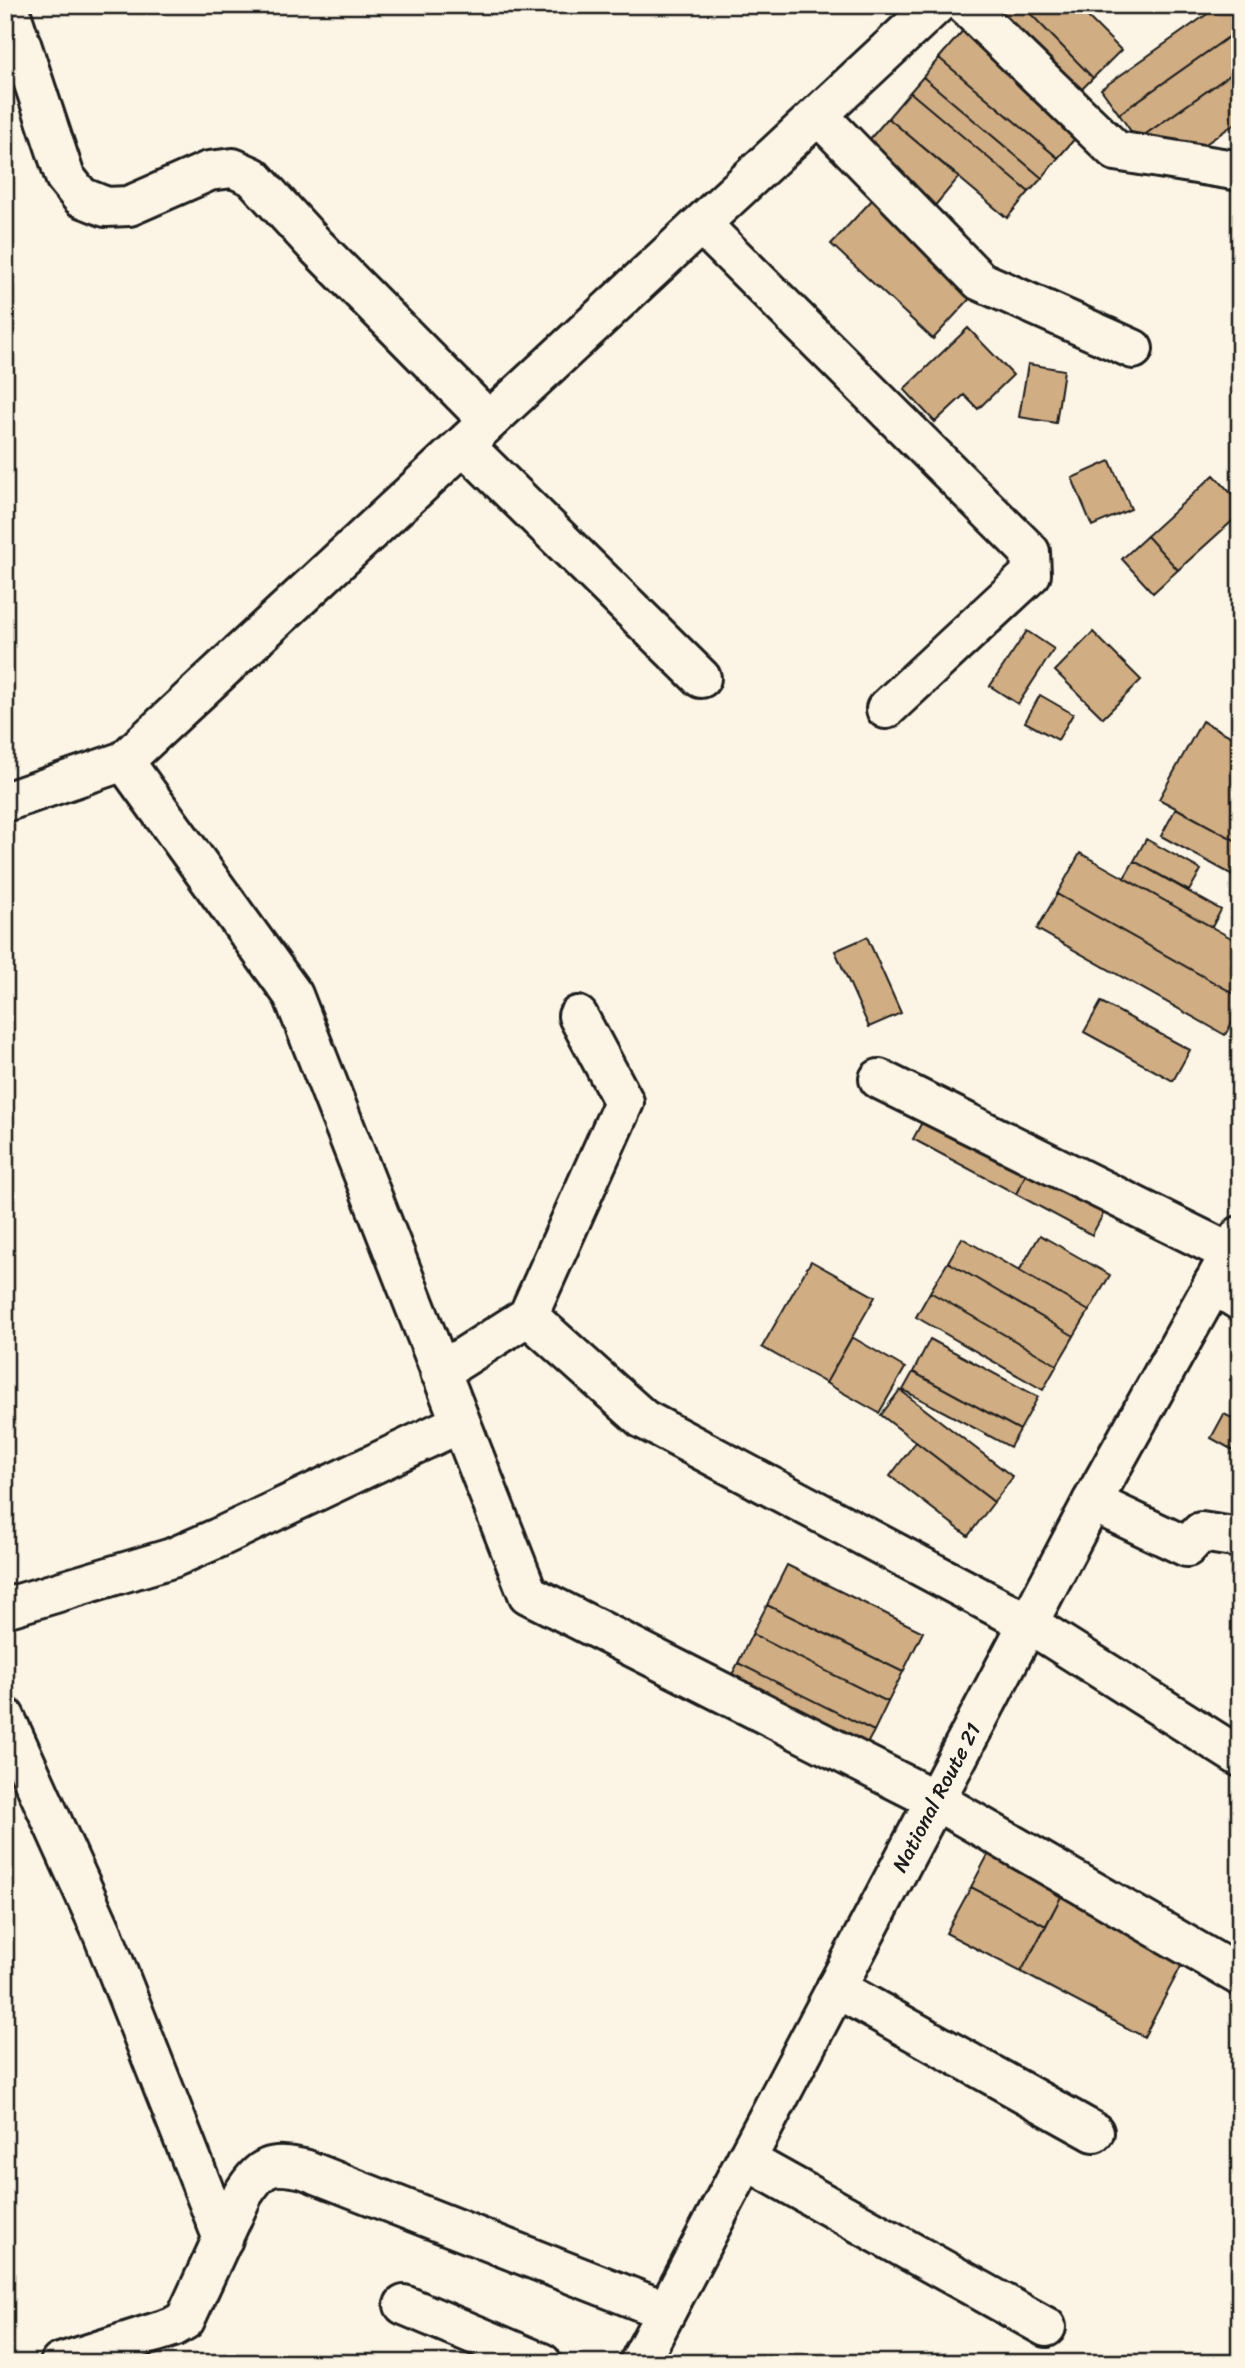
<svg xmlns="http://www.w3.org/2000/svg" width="1245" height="2368" font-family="Sriracha,sans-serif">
  <rect width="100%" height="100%" fill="#fcf5e5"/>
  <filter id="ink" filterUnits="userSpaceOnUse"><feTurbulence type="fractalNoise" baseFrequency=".0143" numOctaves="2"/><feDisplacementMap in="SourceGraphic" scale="14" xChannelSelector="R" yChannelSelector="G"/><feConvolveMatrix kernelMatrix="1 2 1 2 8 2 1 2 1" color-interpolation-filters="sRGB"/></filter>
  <g filter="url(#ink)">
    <path fill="#d0ad83" stroke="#1c1c1c" stroke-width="2" d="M 999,5 L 1022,5 L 1093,78 L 1070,101 L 987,17 Z
      M 1022,5 L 1076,5 L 1121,50 L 1093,78 Z
      M 1220,5 L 1240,5 L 1240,29 L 1119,114 L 1101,89 Z
      M 966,27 L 1085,127 L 1058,158 L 939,58 Z
      M 1240,29 L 1240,68 L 1137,140 L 1119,114 Z
      M 939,58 L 1058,158 L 1042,178 L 923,77 Z
      M 1240,68 L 1240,120 L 1184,159 L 1137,140 Z
      M 923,77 L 1042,178 L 1029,192 L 910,92 Z
      M 910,92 L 1029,192 L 1007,218 L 888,118 Z
      M 888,118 L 959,177 L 933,208 L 862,148 Z
      M 873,199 L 975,293 L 933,339 L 831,244 Z
      M 968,328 L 1013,375 L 978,409 L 964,395 L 935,422 L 904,389 Z
      M 1028,364 L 1064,370 L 1056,423 L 1019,417 Z
      M 1110,461 L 1131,509 L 1092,526 L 1072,478 Z
      M 1214,475 L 1240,503 L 1240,514 L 1178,570 L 1147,536 Z
      M 1147,536 L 1178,570 L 1153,593 L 1122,559 Z
      M 1027,631 L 1054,649 L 1018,704 L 990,686 Z
      M 1093,632 L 1141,680 L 1103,718 L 1055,671 Z
      M 1040,695 L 1073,714 L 1058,740 L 1025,722 Z
      M 1202,721 L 1240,741 L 1240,843 L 1159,799 Z
      M 1176,808 L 1240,843 L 1240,879 L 1161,836 Z
      M 1146,839 L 1201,870 L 1189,891 L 1134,861 Z
      M 1080,853 L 1240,943 L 1240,997 L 1057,894 Z
      M 1134,861 L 1221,910 L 1212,927 L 1124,878 Z
      M 1057,894 L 1240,997 L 1240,1009 L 1225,1035 L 1037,929 Z
      M 867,937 L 901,1013 L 869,1027 L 835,951 Z
      M 1101,1002 L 1190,1050 L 1173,1081 L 1084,1032 Z
      M 928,1111 L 1030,1166 L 1016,1194 L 913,1139 Z
      M 1030,1166 L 1107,1207 L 1092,1235 L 1016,1194 Z
      M 1040,1235 L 1110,1275 L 1089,1311 L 1019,1271 Z
      M 962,1238 L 1089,1311 L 1074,1336 L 948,1262 Z
      M 811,1261 L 875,1297 L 826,1383 L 762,1347 Z
      M 948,1262 L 1074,1336 L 1057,1365 L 930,1292 Z
      M 930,1292 L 1057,1365 L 1043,1390 L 916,1317 Z
      M 852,1337 L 905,1368 L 879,1413 L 826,1383 Z
      M 930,1339 L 1038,1397 L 1020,1430 L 913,1372 Z
      M 1240,1365 L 1240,1386 L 1230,1380 Z
      M 913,1372 L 1020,1430 L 1010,1447 L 903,1390 Z
      M 900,1390 L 1013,1477 L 994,1502 L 881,1415 Z
      M 1224,1414 L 1240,1422 L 1240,1454 L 1211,1438 Z
      M 916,1442 L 994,1502 L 968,1536 L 890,1476 Z
      M 787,1565 L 923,1632 L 903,1672 L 767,1605 Z
      M 767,1605 L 903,1672 L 888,1702 L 752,1634 Z
      M 752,1634 L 888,1702 L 874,1731 L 738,1663 Z
      M 738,1663 L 874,1731 L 860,1757 L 724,1690 Z
      M 989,1853 L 1063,1893 L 1046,1926 L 971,1887 Z
      M 971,1887 L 1046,1926 L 1021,1972 L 946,1933 Z
      M 1063,1893 L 1186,1957 L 1144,2037 L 1021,1972 Z"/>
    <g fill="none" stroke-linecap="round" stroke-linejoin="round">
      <g stroke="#1c1c1c" stroke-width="44">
        <path id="minor" d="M 8,5 L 65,177 L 81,197 L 106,207 L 129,206 L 209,171 L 233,168 L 253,177 L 316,246 L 489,421
          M 965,5 L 1116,151 L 1240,171
          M 818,115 L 980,281 L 1133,349
          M 701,224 L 1030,552 L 1031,574 L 886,709
          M 464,445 L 701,678
          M 124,761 L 293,995 L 528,1594 L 935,1800 L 1240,1976
          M 5,802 L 124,761 L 936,5
          M 879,1079 L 1230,1253
          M 1213,1284 L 1240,1301
          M 528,1316 L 643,1419 L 1028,1623 L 1240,1757
          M 440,1372 L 528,1316 L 624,1102 L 578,1016
          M 1092,1502 L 1187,1547 L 1201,1532 L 1240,1538
          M 5,1608 L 172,1558 L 218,1538 L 460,1423
          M 5,1717 L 102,1932 L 223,2239
          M 836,1988 L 1094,2132
          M 746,2160 L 1046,2327
          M 404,2305 L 542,2363
          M 60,2363 L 173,2327 L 185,2320 L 243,2194 C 262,2165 271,2162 304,2169 L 666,2311"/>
      </g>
      <g stroke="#1c1c1c" stroke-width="44">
        <g id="highway">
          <path id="s1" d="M 639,2363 L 1092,1502 L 1240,1236"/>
        </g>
      </g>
      <use href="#minor" stroke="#fcf5e5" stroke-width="38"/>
      <use href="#highway" stroke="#fcf5e5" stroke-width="38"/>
    </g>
  </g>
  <g text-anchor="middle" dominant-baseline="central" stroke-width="5" stroke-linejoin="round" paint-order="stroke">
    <g font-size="21" fill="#1c1c1c" stroke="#fcf5e5">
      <text stroke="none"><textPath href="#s1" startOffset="639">National Route 21</textPath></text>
    </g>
  </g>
  <rect width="1245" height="2368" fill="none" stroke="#fcf5e5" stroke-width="28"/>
  <rect x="14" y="14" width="1217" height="2340" fill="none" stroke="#1c1c1c" stroke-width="2.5" filter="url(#ink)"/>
</svg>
